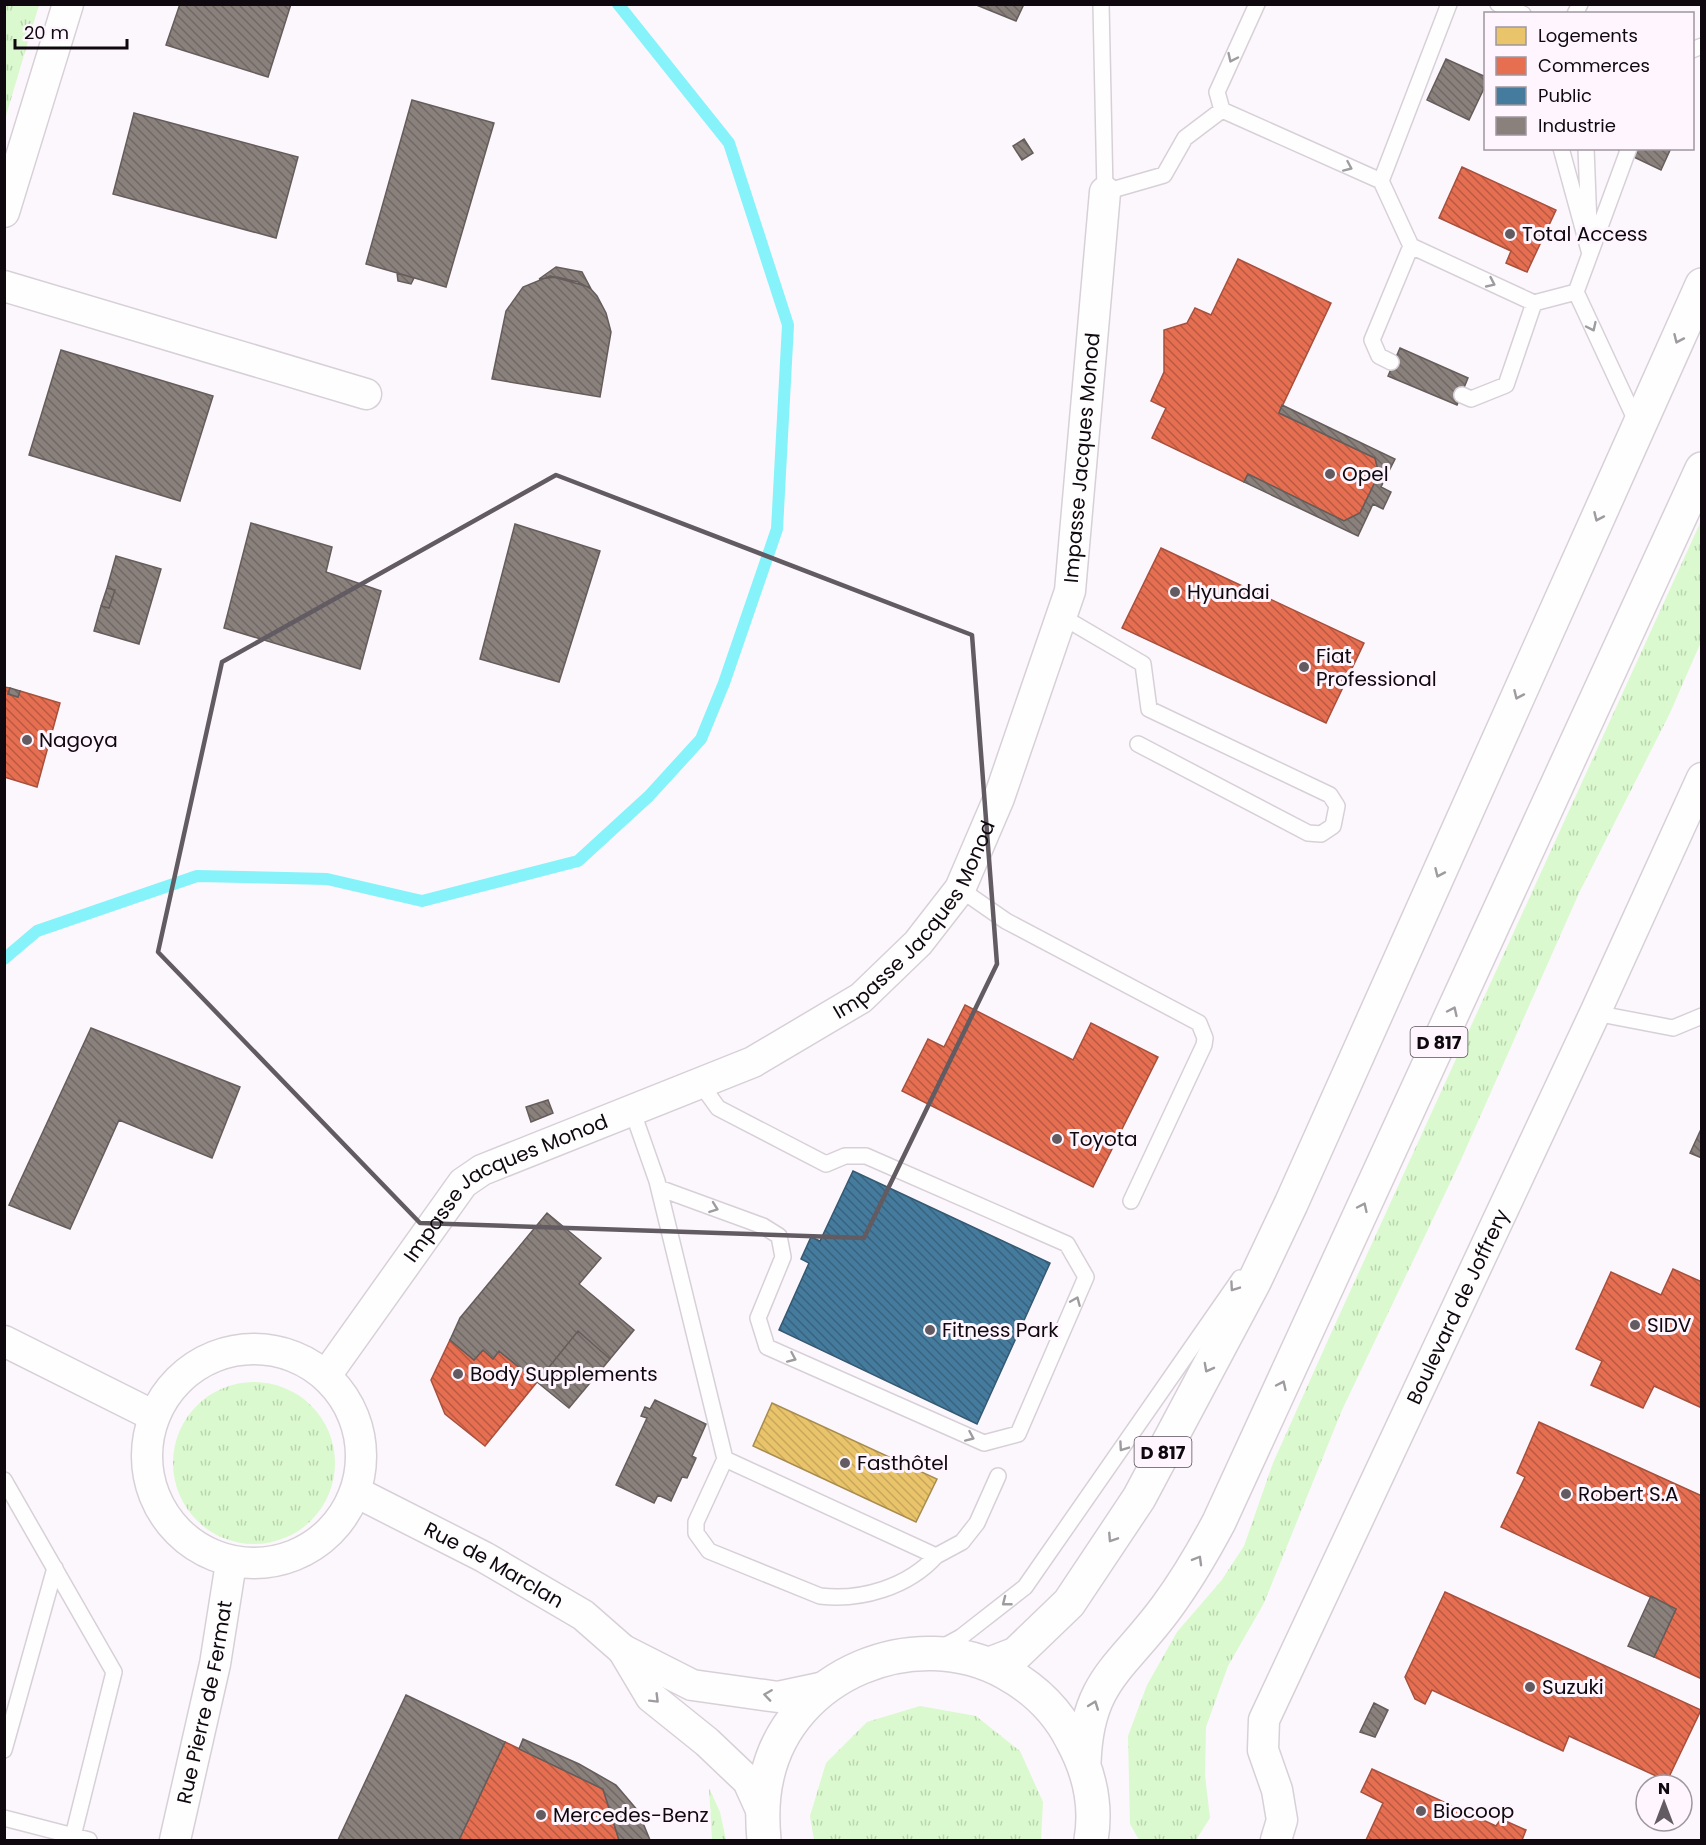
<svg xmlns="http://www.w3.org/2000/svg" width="1706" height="1845" font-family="Poppins,sans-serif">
  <defs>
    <pattern id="grass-tufts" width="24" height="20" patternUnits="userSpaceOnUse" patternTransform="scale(1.5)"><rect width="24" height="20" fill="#daf9ce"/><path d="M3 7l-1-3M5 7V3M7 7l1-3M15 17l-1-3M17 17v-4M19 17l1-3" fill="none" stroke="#bad4b0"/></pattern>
    <pattern id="homes-back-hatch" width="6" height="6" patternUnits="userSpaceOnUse" patternTransform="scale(1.5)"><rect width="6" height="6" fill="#e9c46a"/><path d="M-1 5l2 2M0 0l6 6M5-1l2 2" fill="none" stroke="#c7a75b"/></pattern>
    <pattern id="shops-back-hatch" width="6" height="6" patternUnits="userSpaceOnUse" patternTransform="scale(1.5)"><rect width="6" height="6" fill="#e76f51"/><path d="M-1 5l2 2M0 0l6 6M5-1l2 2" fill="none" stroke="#ba5942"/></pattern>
    <pattern id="public-back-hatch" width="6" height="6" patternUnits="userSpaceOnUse" patternTransform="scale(1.5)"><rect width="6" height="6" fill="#457b9d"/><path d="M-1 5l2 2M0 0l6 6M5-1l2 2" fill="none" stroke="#38637e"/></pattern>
    <pattern id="industry-back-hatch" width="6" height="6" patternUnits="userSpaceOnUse" patternTransform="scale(1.5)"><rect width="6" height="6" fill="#8a817c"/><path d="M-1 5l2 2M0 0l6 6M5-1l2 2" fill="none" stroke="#6f6864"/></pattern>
  </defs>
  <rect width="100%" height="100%" fill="#fcf7fc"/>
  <path fill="url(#grass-tufts)" d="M 5,4 L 39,5 L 5,119 L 4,5 Z
    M 1701,521 L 1701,642 L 1670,713 L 1579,893 L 1460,1162 L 1342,1410 L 1264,1603 L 1228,1666 L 1206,1727 L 1205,1775 L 1210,1818 L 1196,1840 L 1139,1840 L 1130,1824 L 1128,1736 L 1147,1685 L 1177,1632 L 1221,1581 L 1244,1546 L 1273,1463 L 1333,1329 Z
    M173 1463a81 81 0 1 1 162 0a81 81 0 1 1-162 0Z
    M 920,1706 L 976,1716 L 1020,1751 L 1043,1802 L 1041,1840 L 814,1840 L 810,1816 L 826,1763 L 867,1722 Z
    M 709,1788 L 720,1812 L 726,1840 L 712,1840 Z"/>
  <path fill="url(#homes-back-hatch)" stroke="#a88c4f" stroke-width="1.5" d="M 772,1403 L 937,1479 L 916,1522 L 753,1446 Z"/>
  <path fill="url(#shops-back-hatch)" stroke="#a6503d" stroke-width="1.5" d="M 1462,167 L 1556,210 L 1527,272 L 1506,263 L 1511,251 L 1439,218 Z
    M 1238,259 L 1331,303 L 1279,413 L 1375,458 L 1379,474 L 1360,513 L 1344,521 L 1248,474 L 1244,482 L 1152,438 L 1166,408 L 1151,401 L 1164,372 L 1164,330 L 1187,323 L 1195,308 L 1211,315 Z
    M 1161,548 L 1364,643 L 1326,723 L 1122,628 Z
    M 4,687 L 10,688 L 8,694 L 18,697 L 20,691 L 60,703 L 37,787 L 4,777 Z
    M 965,1005 L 1073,1060 L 1091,1023 L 1158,1057 L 1093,1187 L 902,1091 L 928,1039 L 944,1047 Z
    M 1673,1269 L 1702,1282 L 1702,1408 L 1654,1386 L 1643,1408 L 1591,1385 L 1602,1361 L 1576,1349 L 1611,1272 L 1661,1295 Z
    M 450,1340 L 474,1360 L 483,1350 L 493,1359 L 499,1351 L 537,1382 L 485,1446 L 445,1414 L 431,1380 Z
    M 1539,1422 L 1702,1496 L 1702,1679 L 1654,1657 L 1676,1609 L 1501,1527 L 1525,1477 L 1517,1473 Z
    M 1445,1592 L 1701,1710 L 1667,1781 L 1569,1736 L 1563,1751 L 1432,1690 L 1425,1704 L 1415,1699 L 1405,1677 Z
    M 505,1742 L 603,1789 L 619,1840 L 459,1840 Z
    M 1372,1769 L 1496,1826 L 1501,1819 L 1526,1830 L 1522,1840 L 1366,1840 L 1383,1803 L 1361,1792 Z"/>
  <path fill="url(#public-back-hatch)" stroke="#355972" stroke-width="1.5" d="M 853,1171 L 1050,1263 L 977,1424 L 779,1330 L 809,1263 L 801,1259 L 811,1237 L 820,1241 Z"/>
  <path fill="url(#industry-back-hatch)" stroke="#655d5b" stroke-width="1.5" d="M 180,4 L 291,4 L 268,77 L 166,45 Z
    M 974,4 L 1024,4 L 1016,21 Z
    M 1446,59 L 1486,77 L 1486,84 L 1469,120 L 1427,100 Z
    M 412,100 L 494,123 L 446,287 L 366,264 Z
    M 134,113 L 298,157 L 276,238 L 113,194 Z
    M 1024,139 L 1033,153 L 1022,160 L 1013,146 Z
    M 1615,148 L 1671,148 L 1661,170 Z
    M 556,267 L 582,272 L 591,289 L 578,282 L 557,277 L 539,279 Z
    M 397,273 L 414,278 L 411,284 L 398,281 Z
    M 550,276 L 589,287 L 597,296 L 606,313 L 611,332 L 600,397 L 492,379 L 506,311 L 523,287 Z
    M 1400,348 L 1468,378 L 1457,405 L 1388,376 Z
    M 61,350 L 213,396 L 180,501 L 29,455 Z
    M 1282,405 L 1395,459 L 1381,487 L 1391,492 L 1383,509 L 1373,504 L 1358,536 L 1244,482 L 1248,474 L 1344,521 L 1360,513 L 1379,474 L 1375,458 L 1279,413 Z
    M 251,523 L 332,547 L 326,572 L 381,591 L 360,669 L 224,628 Z
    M 515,524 L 600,551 L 559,682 L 480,659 Z
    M 116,556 L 161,569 L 139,644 L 94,631 L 101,606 L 109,608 L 115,590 L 107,588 Z
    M 107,588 L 115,590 L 109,608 L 101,606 Z
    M 10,688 L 20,691 L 18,697 L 8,694 Z
    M 91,1028 L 240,1087 L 212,1158 L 119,1120 L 70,1229 L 9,1205 Z
    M 548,1100 L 553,1113 L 531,1122 L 526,1107 Z
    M 1702,1127 L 1702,1158 L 1690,1153 Z
    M 547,1213 L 601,1258 L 579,1284 L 634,1330 L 610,1359 L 578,1331 L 537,1382 L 499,1351 L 493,1359 L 483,1350 L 474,1360 L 450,1340 L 460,1318 Z
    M 578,1331 L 610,1359 L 569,1408 L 537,1382 Z
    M 655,1400 L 706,1424 L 692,1456 L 696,1458 L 687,1478 L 682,1477 L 671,1501 L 658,1495 L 654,1503 L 616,1485 L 647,1418 L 641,1416 L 645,1407 L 650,1409 Z
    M 1651,1596 L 1676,1609 L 1654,1657 L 1628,1646 Z
    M 406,1695 L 505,1742 L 459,1840 L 338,1840 Z
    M 1374,1703 L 1388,1710 L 1375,1737 L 1360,1732 Z
    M 523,1739 L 579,1764 L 616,1785 L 638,1811 L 650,1840 L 619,1840 L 603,1789 L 519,1749 Z"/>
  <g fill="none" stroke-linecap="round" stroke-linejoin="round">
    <path stroke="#86f2fa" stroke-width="12" d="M 4,959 L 37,931 L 197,876 L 327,879 L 422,901 L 578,861 L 649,796 L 701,739 L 724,683 L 777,529 L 788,325 L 729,143 L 618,4"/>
    <g stroke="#d7d1d7" stroke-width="18">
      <path id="service" d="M 1101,4 L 1105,192 L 1164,175 L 1185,138 L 1222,110
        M 1257,4 L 1217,92 L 1222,110 L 1381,181 L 1411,246 L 1534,303 L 1576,292
        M 1498,4 L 1523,14
        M 1575,14 L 1580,4
        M 1692,50 L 1702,46
        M 1561,148 L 1590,254
        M 1586,148 L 1589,226
        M 1629,148 L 1576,292 L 1637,423
        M 1381,181 L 1449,4
        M 1391,362 L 1379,356 L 1372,340 L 1411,246
        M 1462,395 L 1471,399 L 1506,385 L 1534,303
        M 1061,616 L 1143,664 L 1149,709 L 1330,795 L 1337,806 L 1333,826 L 1321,834 L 1308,833 L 1138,744
        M 960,889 L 1006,921 L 1199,1023 L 1205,1038 L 1204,1045 L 1131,1201
        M 1595,1013 L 1673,1028 L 1702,1016
        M 632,1110 L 657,1181 L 725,1459 L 936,1556 L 962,1542 L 977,1523 L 998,1476
        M 659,1188 L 763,1226 L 779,1236 L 783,1257 L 758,1318 L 767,1347 L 984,1443 L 1018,1434 L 1086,1277 L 1067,1244 L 866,1156 L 845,1156 L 826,1164 L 718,1108 L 700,1083
        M 725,1459 L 696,1522 L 696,1533 L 709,1551 L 820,1596 C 861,1601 908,1587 936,1556
        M 4,1480 L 114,1672 L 73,1836
        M 939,1649 L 961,1637 L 1025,1587 L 1240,1278
        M 4,1750 L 55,1568
        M 4,1818 L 89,1840"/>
    </g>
    <g stroke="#d7d1d7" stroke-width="33">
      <g id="minor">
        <path d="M 4,212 L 68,4"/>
        <path d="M 4,286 L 366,394"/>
        <path d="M 4,1341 L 152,1415"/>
        <circle cx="254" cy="1456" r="107"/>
        <path id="s1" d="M 327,1374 L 463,1183 L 482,1170 L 753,1062 L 861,998 L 918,943 L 960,889 L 999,798 L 1070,591 L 1105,192"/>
        <path id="s2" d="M 356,1492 L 484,1557 L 583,1615 L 623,1650 L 692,1685 L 778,1697 L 825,1687"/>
        <path d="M 623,1650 L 651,1697 L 707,1742 L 748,1781 L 762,1812"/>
        <path id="s3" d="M 175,1840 L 215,1664 L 231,1563"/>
        <path id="s4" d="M 1276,1840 L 1282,1820 L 1277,1790 L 1263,1750 L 1264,1720 L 1595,1013 L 1702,778"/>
      </g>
    </g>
    <g stroke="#d7d1d7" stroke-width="36">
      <path id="primary" d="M 990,1664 L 1016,1654 L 1069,1603 L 1139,1498 L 1254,1282 L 1291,1204 L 1702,285
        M 1084,1762 C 1087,1680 1122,1668 1166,1608 C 1186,1581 1203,1552 1219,1522 L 1702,469
        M 764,1840 C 762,1819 762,1798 767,1777 C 790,1673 916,1623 1006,1673 C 1035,1689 1057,1710 1072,1740 C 1089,1771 1097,1805 1091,1840"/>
    </g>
    <use href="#service" stroke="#fffeff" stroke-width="15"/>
    <use href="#minor" stroke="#fffeff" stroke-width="30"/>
    <use href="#primary" stroke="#fffeff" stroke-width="33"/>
  </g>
  <defs><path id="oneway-chevron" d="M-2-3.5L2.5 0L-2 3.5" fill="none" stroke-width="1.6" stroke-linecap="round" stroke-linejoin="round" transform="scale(1.5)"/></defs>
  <g stroke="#9f9c9f">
    <use href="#oneway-chevron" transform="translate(1232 58) rotate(115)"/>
    <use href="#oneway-chevron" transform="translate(1348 167) rotate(24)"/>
    <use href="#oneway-chevron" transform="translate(1491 283) rotate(25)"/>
    <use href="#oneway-chevron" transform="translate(1592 327) rotate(65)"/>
    <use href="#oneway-chevron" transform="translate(1678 339) rotate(114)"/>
    <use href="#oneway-chevron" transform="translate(1598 517) rotate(114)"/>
    <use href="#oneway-chevron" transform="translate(1518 695) rotate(114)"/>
    <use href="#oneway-chevron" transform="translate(1439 873) rotate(114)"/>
    <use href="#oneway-chevron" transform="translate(1453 1011) rotate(-65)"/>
    <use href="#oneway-chevron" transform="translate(1363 1207) rotate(-65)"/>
    <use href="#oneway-chevron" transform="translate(714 1208) rotate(20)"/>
    <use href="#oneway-chevron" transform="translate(1234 1287) rotate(125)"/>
    <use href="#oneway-chevron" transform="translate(1076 1301) rotate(-67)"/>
    <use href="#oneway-chevron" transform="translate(792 1358) rotate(24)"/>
    <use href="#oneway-chevron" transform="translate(1208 1368) rotate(118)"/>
    <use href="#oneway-chevron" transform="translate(1282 1385) rotate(-65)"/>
    <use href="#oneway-chevron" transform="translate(970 1437) rotate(24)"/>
    <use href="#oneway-chevron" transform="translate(1123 1447) rotate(125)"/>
    <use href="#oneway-chevron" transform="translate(1112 1538) rotate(123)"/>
    <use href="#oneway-chevron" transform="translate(1198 1560) rotate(-60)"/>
    <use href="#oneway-chevron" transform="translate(1006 1602) rotate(142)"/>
    <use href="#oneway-chevron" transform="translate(768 1695) rotate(-172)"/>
    <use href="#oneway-chevron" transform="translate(655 1699) rotate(45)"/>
    <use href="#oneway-chevron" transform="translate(1094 1705) rotate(-70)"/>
  </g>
  <path fill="none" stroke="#625c62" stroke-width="4.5" stroke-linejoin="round" d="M 556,475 L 972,635 L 997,964 L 864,1238 L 420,1223 L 158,952 L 222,662 Z"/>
  <g fill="#625c62" stroke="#fef5fe" stroke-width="2">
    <circle cx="1510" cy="234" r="6"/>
    <circle cx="1330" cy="474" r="6"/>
    <circle cx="1175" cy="592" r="6"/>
    <circle cx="1304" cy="667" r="6"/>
    <circle cx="27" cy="740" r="6"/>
    <circle cx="1057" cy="1139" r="6"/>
    <circle cx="1635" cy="1325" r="6"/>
    <circle cx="930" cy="1330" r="6"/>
    <circle cx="458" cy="1374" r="6"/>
    <circle cx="845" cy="1463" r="6"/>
    <circle cx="1566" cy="1494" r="6"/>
    <circle cx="1530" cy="1687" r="6"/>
    <circle cx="1421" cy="1811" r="6"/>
    <circle cx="541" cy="1815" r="6"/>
  </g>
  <g text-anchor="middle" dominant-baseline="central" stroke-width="6" stroke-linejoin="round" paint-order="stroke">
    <g fill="#fef5fe" stroke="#575057" stroke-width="1.5">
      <rect x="1410.5" y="1027" width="57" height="30" rx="4.5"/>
      <rect x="1134.5" y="1437" width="57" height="30" rx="4.5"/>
    </g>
    <g font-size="18" font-weight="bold" fill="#0f090f">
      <text x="1439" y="1042">D 817</text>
      <text x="1163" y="1452">D 817</text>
    </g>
    <g font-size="20" fill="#0f090f" stroke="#fef5fe" text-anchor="start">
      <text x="1522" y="234">Total Access</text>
      <text x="1342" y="474">Opel</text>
      <text x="1187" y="592">Hyundai</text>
      <text x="1316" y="656">Fiat<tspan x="1316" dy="23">Professional</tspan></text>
      <text x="39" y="740">Nagoya</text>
      <text x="1069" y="1139">Toyota</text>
      <text x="1647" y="1325">SIDV</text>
      <text x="942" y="1330">Fitness Park</text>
      <text x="470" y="1374">Body Supplements</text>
      <text x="857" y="1463">Fasthôtel</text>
      <text x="1578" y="1494">Robert S.A</text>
      <text x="1542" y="1687">Suzuki</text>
      <text x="1433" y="1811">Biocoop</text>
      <text x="553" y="1815">Mercedes-Benz</text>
    </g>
    <g font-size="20" fill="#0f090f" stroke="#fef5fe">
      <text stroke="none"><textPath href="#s1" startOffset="1274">Impasse Jacques Monod</textPath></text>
      <text stroke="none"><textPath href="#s1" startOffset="770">Impasse Jacques Monod</textPath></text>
      <text stroke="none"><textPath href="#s1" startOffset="266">Impasse Jacques Monod</textPath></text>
      <text stroke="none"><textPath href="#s4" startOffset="580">Boulevard de Joffrery</textPath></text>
      <text stroke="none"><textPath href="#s2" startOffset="156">Rue de Marclan</textPath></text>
      <text stroke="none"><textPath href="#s3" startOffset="141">Rue Pierre de Fermat</textPath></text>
    </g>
  </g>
  <rect width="1706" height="1845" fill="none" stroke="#0f090f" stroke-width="12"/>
  <rect x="1484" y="12" width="210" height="138" fill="#fef5fe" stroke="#9e979e" stroke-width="1.5"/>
  <rect x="1496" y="27" width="30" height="18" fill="#e9c46a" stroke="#9e979e" stroke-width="1.5"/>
  <text x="1538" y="42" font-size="18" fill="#0f090f">Logements</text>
  <rect x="1496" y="57" width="30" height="18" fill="#e76f51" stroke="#9e979e" stroke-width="1.5"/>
  <text x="1538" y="72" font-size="18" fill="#0f090f">Commerces</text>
  <rect x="1496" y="87" width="30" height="18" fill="#457b9d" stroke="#9e979e" stroke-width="1.5"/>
  <text x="1538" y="102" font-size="18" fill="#0f090f">Public</text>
  <rect x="1496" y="117" width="30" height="18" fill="#8a817c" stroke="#9e979e" stroke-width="1.5"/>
  <text x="1538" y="132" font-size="18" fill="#0f090f">Industrie</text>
  <g transform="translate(1664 1803)"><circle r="28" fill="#fef5fe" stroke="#9e979e" stroke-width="1.5"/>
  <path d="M0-4.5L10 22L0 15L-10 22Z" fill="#625c62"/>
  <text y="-9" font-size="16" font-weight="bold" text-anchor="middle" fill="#0f090f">N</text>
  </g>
  <path d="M15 39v9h112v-9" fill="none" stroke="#0f090f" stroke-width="3"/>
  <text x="24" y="39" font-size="18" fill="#0f090f" stroke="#fef5fe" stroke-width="4.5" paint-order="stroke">20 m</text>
</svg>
